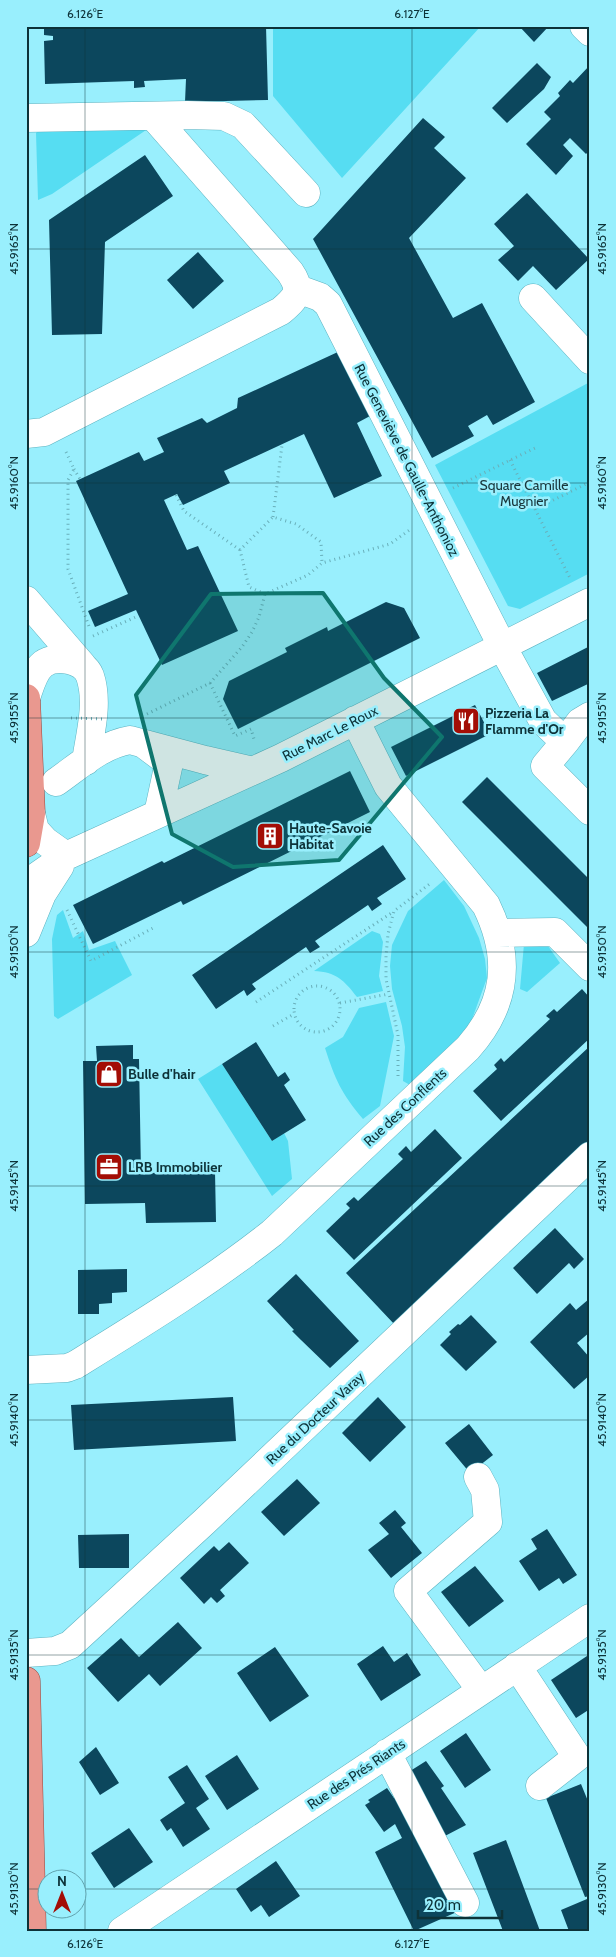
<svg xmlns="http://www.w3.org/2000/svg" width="616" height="1957" font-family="Cabin,sans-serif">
  <rect width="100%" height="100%" fill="#99effd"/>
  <path fill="#56ddf2" d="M 273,26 L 481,26 L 342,178 L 273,96 Z
    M 152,126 L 52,194 L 38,200 L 36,133 L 40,128 Z
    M 588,383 L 590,573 L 520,609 L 508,606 L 435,465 Z
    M 444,880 L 464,906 L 479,938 L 485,959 L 487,978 L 471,1022 L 445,1055 L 410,1085 L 403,1081 L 405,1047 L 402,1026 L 392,989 L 390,966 L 392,945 L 408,911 Z
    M 63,910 L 73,938 L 83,931 L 89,950 L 115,941 L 132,975 L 58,1019 L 54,1016 L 52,939 L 57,915 Z
    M 372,931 L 380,934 L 383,942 L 379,976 L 383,991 L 357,997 C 344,980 336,972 314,971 Z
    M 541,936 L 560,963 L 527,992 L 520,989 L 524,944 Z
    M 386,1002 L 394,1036 L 380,1106 L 363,1119 C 341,1093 335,1079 325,1048 L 343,1037 L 359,1008 Z
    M 222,1064 L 272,1141 L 284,1133 L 288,1141 L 292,1179 L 272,1196 L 198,1079 Z"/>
  <path fill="#0c475d" d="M 44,26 L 266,26 L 268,100 L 185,102 L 186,79 L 144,81 L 145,87 L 134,88 L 134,81 L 45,84 L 44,41 L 53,40 L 53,36 L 44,35 Z
    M 519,26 L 549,26 L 534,42 Z
    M 537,63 L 551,77 L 544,89 L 507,123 L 492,108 Z
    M 590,65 L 590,150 L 586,154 L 570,138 L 563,145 L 573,156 L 556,175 L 526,144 L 551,119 L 544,112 L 560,96 L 558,93 L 570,80 L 573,83 Z
    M 423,118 L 445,137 L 434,148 L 466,178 L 409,238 L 453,318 L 482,303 L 535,402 L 493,425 L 487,415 L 468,426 L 474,436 L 432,458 L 313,239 Z
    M 145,155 L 173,196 L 105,242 L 102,334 L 52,335 L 49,220 Z
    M 527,193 L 589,259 L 556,290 L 533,266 L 518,281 L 498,260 L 514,246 L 494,224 Z
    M 198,252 L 224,281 L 193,309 L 167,280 Z
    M 340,351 L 370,416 L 357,423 L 382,476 L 334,498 L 304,434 L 224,471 L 230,483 L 183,505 L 177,494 L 164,500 L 187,550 L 198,546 L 238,631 L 162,665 L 136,610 L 95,627 L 88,611 L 128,594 L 76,481 L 139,452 L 144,461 L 164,452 L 157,438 L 202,418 L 207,423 L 237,408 L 238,398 Z
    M 386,602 L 404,608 L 420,638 L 238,729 L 223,699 L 229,681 L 287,652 L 285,648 L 327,627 L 328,631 Z
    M 590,646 L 590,683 L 552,701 L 537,673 Z
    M 475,705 L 490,734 L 406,776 L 391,747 Z
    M 350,771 L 370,812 L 183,905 L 181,901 L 93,944 L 73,905 L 162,861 L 164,863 Z
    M 487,777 L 590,880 L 590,930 L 462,802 Z
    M 383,845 L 406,879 L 377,898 L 382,904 L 372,911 L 368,905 L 315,941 L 320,947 L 310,953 L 306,947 L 252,984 L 256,989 L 247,996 L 244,990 L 216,1009 L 192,975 Z
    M 582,989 L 590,998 L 590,1038 L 501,1121 L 473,1091 L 497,1069 L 494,1065 L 501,1058 L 504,1062 L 550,1019 L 546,1016 L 554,1009 L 557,1012 Z
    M 256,1042 L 278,1077 L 285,1072 L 290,1080 L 284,1085 L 306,1120 L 272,1141 L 222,1064 Z
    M 133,1045 L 133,1059 L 139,1059 L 141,1173 L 215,1172 L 216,1222 L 146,1223 L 145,1203 L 85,1204 L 83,1061 L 97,1061 L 96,1046 Z
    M 590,1046 L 590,1141 L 395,1325 L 346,1273 Z
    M 435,1129 L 462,1158 L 354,1260 L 326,1231 L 350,1208 L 346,1204 L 354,1197 L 358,1201 L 403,1159 L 398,1154 L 406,1146 L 411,1152 Z
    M 555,1228 L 584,1259 L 574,1269 L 569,1263 L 537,1294 L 513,1268 Z
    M 127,1269 L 127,1292 L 112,1293 L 112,1303 L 99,1304 L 99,1314 L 78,1314 L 78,1270 Z
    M 296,1274 L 359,1341 L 330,1368 L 301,1340 L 292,1331 L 294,1330 L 267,1301 Z
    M 589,1299 L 590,1332 L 577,1343 L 590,1358 L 590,1375 L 574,1389 L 530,1342 L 570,1303 L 576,1310 Z
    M 471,1315 L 497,1342 L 466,1371 L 440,1345 L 451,1334 L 449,1332 L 458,1324 L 460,1325 Z
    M 233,1397 L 236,1441 L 74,1450 L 71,1405 Z
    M 378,1397 L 406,1427 L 370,1462 L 342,1433 Z
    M 469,1424 L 493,1455 L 470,1473 L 445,1443 Z
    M 297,1479 L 320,1503 L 284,1536 L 261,1512 Z
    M 395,1510 L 406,1523 L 401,1527 L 422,1553 L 391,1578 L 368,1550 L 389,1534 L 379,1523 Z
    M 547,1529 L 577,1575 L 563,1584 L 559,1578 L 539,1591 L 519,1561 L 537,1549 L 531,1539 Z
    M 129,1534 L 129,1568 L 79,1568 L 78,1535 Z
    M 229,1542 L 249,1563 L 220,1590 L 225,1596 L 217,1603 L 211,1597 L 204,1604 L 180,1578 L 214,1546 L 219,1551 Z
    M 475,1566 L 504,1601 L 469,1627 L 441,1592 Z
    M 178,1622 L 202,1648 L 160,1686 L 149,1674 L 118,1702 L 87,1668 L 121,1638 L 139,1657 Z
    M 383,1646 L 394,1662 L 407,1653 L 421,1675 L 381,1701 L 357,1664 Z
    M 275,1647 L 309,1696 L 270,1722 L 237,1673 Z
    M 590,1654 L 590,1709 L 576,1718 L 551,1680 Z
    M 466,1733 L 491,1770 L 465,1788 L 440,1751 Z
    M 96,1747 L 119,1783 L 100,1795 L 79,1762 Z
    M 237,1755 L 259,1789 L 227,1810 L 205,1776 Z
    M 426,1761 L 444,1786 L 441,1788 L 466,1825 L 443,1837 L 407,1773 Z
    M 187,1765 L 209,1799 L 196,1808 L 210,1829 L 183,1847 L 171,1828 L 167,1831 L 160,1820 L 185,1803 L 168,1777 Z
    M 581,1784 L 590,1806 L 590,1896 L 585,1897 L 546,1798 Z
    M 387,1788 L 394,1798 L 402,1792 L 459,1911 L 414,1931 L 375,1852 L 402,1838 L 395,1824 L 384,1832 L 365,1805 L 370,1802 L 368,1800 Z
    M 129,1828 L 153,1862 L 114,1888 L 91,1853 Z
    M 506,1840 L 540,1931 L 503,1931 L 473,1853 Z
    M 276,1861 L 300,1896 L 269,1917 L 261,1905 L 251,1912 L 236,1889 Z
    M 587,1899 L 590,1907 L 590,1928 L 582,1931 L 569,1931 L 561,1910 Z"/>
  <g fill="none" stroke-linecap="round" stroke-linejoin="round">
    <g stroke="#5db3c1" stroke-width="29">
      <path id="minor" d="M 584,26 L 590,32
        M 26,118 L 187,115 L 224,116 L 243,125 L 306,193
        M 298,289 L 320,297 L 328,304 L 502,646 L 543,721 L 565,742 L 545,766 L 590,811
        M 533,298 L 590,360
        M 26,434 L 44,432 L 281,311 C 297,297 303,291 290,272 L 153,116
        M 26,600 L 82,665
        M 26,698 C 30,687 33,672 43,664 C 57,654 84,660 90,676 C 99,703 90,734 86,761
        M 565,742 L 580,722 L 590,716
        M 145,745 L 169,763 L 158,814
        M 56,782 C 79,766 101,745 130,740 L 205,760 L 253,771
        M 31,814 L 35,830 L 45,841 L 66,856
        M 26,884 L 66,856 L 281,758 L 590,602
        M 26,933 L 42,894 L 60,866
        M 498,933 L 555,932 L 590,967
        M 26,1370 L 67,1368 L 75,1365 C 143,1323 210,1282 272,1233 L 468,1048 C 507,1004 512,958 486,905 L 388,786 L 355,720
        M 478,1477 L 485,1490 L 488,1522 L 408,1591 L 481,1690
        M 26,1653 L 55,1651 L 70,1645 L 204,1522 L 590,1156
        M 517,1666 L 577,1757 L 540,1786
        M 387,1753 L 465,1903
        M 122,1931 L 590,1618"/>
    </g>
    <g stroke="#934840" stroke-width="29">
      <path id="major" d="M 26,698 L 31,814 L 26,843
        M 26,1681 L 32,1931"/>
    </g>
    <path stroke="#69afba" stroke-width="3" stroke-dasharray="1 4" stroke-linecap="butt" d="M 66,452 L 74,469 L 68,480 L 68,569 L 90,629
      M 510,460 L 571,580
      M 74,469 L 80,479
      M 453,488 L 535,448
      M 176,495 L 184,511 L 240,550
      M 535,509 L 590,482
      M 273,517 L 282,445
      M 265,594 L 249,587 L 240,550 L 273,517 L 296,524 L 321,542 L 322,563
      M 93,636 L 138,616
      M 210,683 L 235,736 L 251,729 L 254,739
      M 147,714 L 210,683 L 242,647 L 252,632 L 259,617 L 265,594 L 308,575 L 322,563 L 390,544 L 411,529
      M 67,910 L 91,961 L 155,927
      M294 1009a23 23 0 1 1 46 0a23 23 0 1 1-46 0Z
      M 256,1002 L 393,912
      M 340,1003 L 389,994
      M 273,1026 L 294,1014
      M 398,1076 L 398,1035 L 386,979 L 386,956 L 388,934 L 394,911 L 431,883"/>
    <use href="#minor" stroke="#fff" stroke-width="28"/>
    <use href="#major" stroke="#e9988f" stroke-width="28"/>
    <path stroke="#69afba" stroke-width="3" stroke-dasharray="1 4" stroke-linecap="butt" d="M 71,718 L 104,719"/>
  </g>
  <path fill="#0f766e" fill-opacity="0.2" stroke="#0f766e" stroke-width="4" stroke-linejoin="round" d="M 323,593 L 384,678 L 442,737 L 339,860 L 233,867 L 172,834 L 136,695 L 211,594 Z"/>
  <path fill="none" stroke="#0d3238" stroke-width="1" stroke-opacity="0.45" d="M 85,26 L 85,1931M 412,26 L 412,1931M 26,249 L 590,249M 26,483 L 590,483M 26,718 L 590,718M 26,952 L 590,952M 26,1186 L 590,1186M 26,1420 L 590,1420M 26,1655 L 590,1655M 26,1889 L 48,1889M 78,1889 L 590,1889"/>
  <defs>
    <g id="restaurant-square" transform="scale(1.4375)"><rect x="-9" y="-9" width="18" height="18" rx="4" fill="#a30d05" stroke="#99effd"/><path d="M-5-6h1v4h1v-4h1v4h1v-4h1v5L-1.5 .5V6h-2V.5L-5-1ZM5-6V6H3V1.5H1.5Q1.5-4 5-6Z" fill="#fff"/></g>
    <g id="building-square" transform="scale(1.4375)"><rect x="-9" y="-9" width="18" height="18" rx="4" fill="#a30d05" stroke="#99effd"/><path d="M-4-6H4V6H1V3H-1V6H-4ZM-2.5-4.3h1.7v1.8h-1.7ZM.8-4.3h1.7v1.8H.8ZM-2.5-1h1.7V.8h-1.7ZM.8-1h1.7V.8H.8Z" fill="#fff"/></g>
    <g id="shop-square" transform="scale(1.4375)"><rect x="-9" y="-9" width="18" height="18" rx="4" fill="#a30d05" stroke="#99effd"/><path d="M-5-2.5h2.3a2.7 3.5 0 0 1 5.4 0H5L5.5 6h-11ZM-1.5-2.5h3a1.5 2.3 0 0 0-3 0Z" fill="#fff"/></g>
    <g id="office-square" transform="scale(1.4375)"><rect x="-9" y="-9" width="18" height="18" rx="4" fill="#a30d05" stroke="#99effd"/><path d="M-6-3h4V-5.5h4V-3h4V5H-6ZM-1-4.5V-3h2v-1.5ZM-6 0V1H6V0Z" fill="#fff"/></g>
  </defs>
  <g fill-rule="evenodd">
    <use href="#restaurant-square" x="466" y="721"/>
    <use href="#building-square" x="270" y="836"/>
    <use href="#shop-square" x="109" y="1074"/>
    <use href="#office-square" x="109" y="1167"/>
  </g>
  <g text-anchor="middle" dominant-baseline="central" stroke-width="5" stroke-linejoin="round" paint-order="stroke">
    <g font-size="14" fill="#0d3238" stroke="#99effd">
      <text transform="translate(407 460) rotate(63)">Rue Geneviève de Gaulle-Anthonioz</text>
      <text transform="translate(330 733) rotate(-27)">Rue Marc Le Roux</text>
      <text transform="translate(405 1107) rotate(-43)">Rue des Conflents</text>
      <text transform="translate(315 1418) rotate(-43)">Rue du Docteur Varay</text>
      <text transform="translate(356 1774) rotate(-34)">Rue des Prés Riants</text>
    </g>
    <g font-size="14" fill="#19363b" stroke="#99effd">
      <text x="524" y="485">Square Camille<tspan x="524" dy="16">Mugnier</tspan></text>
    </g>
    <g font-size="14" font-weight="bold" fill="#0d3238" stroke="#99effd" text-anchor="start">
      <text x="485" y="713">Pizzeria La<tspan x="485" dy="16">Flamme d'Or</tspan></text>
      <text x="289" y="828">Haute-Savoie<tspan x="289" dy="16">Habitat</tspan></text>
      <text x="128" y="1074">Bulle d'hair</text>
      <text x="128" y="1167">LRB Immobilier</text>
    </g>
  </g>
  <rect width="616" height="1957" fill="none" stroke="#99effd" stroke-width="55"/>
  <g transform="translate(62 1894)"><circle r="24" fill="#99effd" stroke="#61a3ae"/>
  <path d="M0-4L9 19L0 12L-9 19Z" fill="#a30d05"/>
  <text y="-8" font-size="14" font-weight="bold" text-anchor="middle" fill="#0d3238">N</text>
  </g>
  <path d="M418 1910v8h84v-8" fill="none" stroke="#0d3238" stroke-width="2.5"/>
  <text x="426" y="1910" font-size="15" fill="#0d3238" stroke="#99effd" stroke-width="4" paint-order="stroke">20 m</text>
  <rect x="28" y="28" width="560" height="1902" fill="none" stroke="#0d3238" stroke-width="2"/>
  <g font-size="12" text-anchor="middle" fill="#0d3238">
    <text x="85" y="18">6.126°E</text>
    <text x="412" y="18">6.127°E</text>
    <text transform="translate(14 249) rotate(-90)" y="4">45.9165°N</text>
    <text transform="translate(602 249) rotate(-90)" y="4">45.9165°N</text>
    <text transform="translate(14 483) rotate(-90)" y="4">45.9160°N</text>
    <text transform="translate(602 483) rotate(-90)" y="4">45.9160°N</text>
    <text transform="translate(14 718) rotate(-90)" y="4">45.9155°N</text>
    <text transform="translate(602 718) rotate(-90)" y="4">45.9155°N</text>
    <text transform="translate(14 952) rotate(-90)" y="4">45.9150°N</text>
    <text transform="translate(602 952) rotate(-90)" y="4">45.9150°N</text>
    <text transform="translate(14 1186) rotate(-90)" y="4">45.9145°N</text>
    <text transform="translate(602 1186) rotate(-90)" y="4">45.9145°N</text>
    <text transform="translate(14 1420) rotate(-90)" y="4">45.9140°N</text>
    <text transform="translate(602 1420) rotate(-90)" y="4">45.9140°N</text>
    <text transform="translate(14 1655) rotate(-90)" y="4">45.9135°N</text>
    <text transform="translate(602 1655) rotate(-90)" y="4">45.9135°N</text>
    <text transform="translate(14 1889) rotate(-90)" y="4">45.9130°N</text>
    <text transform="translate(602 1889) rotate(-90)" y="4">45.9130°N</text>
    <text x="85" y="1948">6.126°E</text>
    <text x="412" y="1948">6.127°E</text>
  </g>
</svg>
